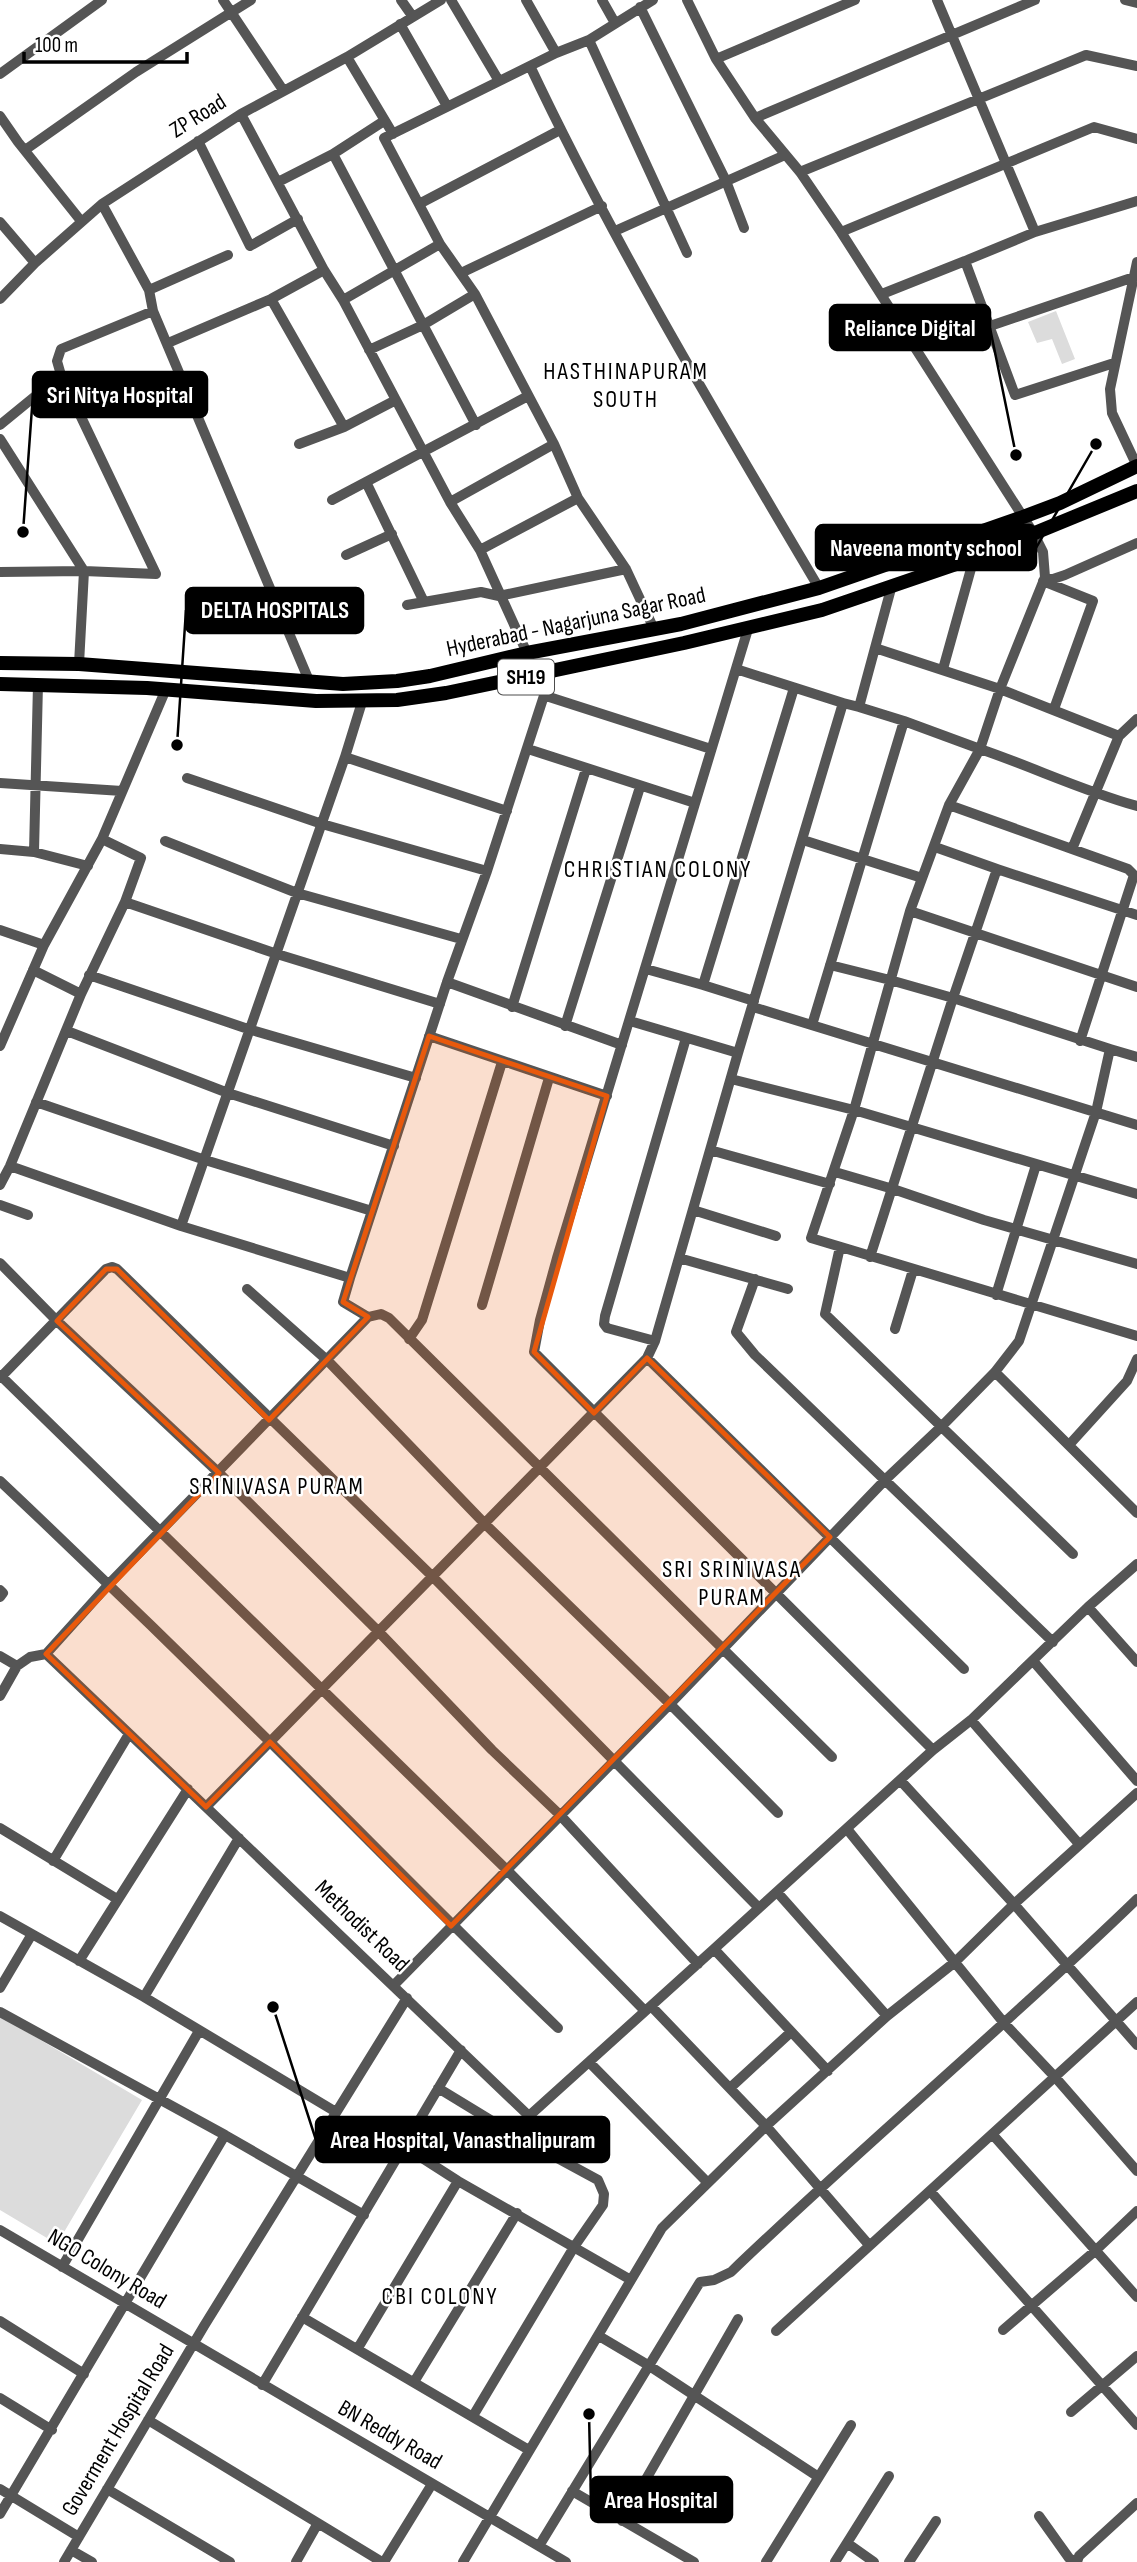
<svg xmlns="http://www.w3.org/2000/svg" width="1137" height="2562" font-family="'Sofia Sans Condensed',sans-serif">
  <rect width="100%" height="100%" fill="#fff"/>
  <path fill="#dcdcdc" d="M 1056,311 L 1075,359 L 1062,364 L 1052,339 L 1037,343 L 1028,322 Z
    M 0,2016 L 142,2100 L 57,2244 L 0,2210 Z"/>
  <g fill="none" stroke-linecap="round" stroke-linejoin="round">
    <path stroke="#555" stroke-width="10" d="M 223,0 L 283,90
      M 401,0 L 413,17
      M 451,0 L 499,81
      M 526,0 L 556,53
      M 602,0 L 615,23
      M 653,0 L 589,40 L 556,53 L 384,138 L 440,244 L 475,294 L 554,444 L 578,498 L 626,569 L 654,629
      M 687,0 L 716,59 L 755,118 L 800,172 L 841,232 L 1034,534 L 1043,552 L 1045,577 L 1000,689 L 980,749 C 1033,767 1083,791 1137,806
      M 937,0 L 1035,232
      M 1125,0 L 1137,3
      M 640,7 L 726,181 L 744,228
      M 400,24 L 447,106
      M 589,40 L 687,253
      M 347,57 L 393,134
      M 716,59 L 855,0
      M 530,66 C 615,246 718,417 819,588
      M 0,74 L 102,0
      M 241,114 L 324,270 L 343,300 L 450,502 L 480,550 L 527,653
      M 0,116 L 18,142 L 81,221
      M 755,118 L 1035,0
      M 198,141 L 250,246 L 298,219
      M 25,150 L 136,72 L 251,0
      M 333,154 L 476,425
      M 800,172 L 1086,55 L 1137,66
      M 278,182 L 333,154 L 384,121
      M 102,204 L 149,290 L 153,311 L 310,683
      M 419,204 L 560,130
      M 0,222 L 35,263
      M 615,231 L 785,155
      M 841,232 L 1094,127 L 1137,139
      M 1137,262 L 1110,389 L 1112,413 L 1137,466
      M 461,273 L 602,206
      M 149,290 L 228,255
      M 882,294 L 965,261
      M 0,299 L 35,263 L 102,204 L 241,114 L 347,57 L 441,0
      M 271,299 L 344,427
      M 343,300 L 440,244
      M 990,326 L 1134,277
      M 168,343 L 271,299 L 324,270
      M 369,350 L 423,325 L 475,294
      M 1114,363 L 1015,395 L 965,261 L 1035,232 L 1137,201
      M 0,425 L 61,375
      M 0,439 L 84,571 L 79,664
      M 299,444 L 344,427 L 394,401
      M 366,482 L 424,602 L 407,605
      M 332,500 L 528,396
      M 450,502 L 554,444
      M 480,550 L 578,498
      M 346,555 L 392,534
      M 0,572 L 84,571 L 156,574 L 61,375 L 57,361 L 61,349 L 153,311
      M 1045,577 L 1053,579 L 1065,575 L 1137,543
      M 1043,581 L 1093,601 L 1054,709
      M 424,602 L 481,592 L 499,596 L 626,569
      M 748,629 L 557,1258 L 540,1320 L 534,1352 L 933,1750
      M 875,648 L 1000,689 L 1119,736
      M 736,669 L 843,703
      M 943,669 L 974,558
      M 546,696 L 711,749
      M 362,702 L 345,757 L 507,811
      M 859,707 L 904,721 L 980,749 L 949,805 L 910,911 L 854,1110 L 811,1238 L 1137,1336
      M 528,749 L 695,803
      M 187,778 L 322,824 L 487,871
      M 0,783 L 122,791
      M 949,805 L 1072,849 L 1119,736 L 1137,719
      M 803,840 L 922,878
      M 165,841 L 297,893 L 461,939
      M 935,847 L 997,869
      M 0,849 L 34,852 L 88,866
      M 1072,849 L 1128,869 L 1134,875 L 1080,1041
      M 34,852 L 38,684
      M 125,902 L 277,954 L 440,1004
      M 910,911 L 1137,987
      M 0,930 L 44,945
      M 830,965 L 890,980 L 953,998 L 870,1257
      M 646,969 L 703,985
      M 33,970 L 81,994
      M 89,975 L 248,1029 L 416,1078
      M 447,982 L 622,1045
      M 754,1001 L 703,985 L 794,688
      M 512,1007 L 586,769
      M 753,1007 L 1137,1125
      M 630,1021 L 738,1053
      M 812,1025 L 904,721
      M 565,1026 L 640,787
      M 67,1031 L 228,1093 L 394,1146
      M 429,1036 L 607,1096
      M 0,1046 L 44,945 L 102,839 L 166,689
      M 1110,1049 L 953,998 L 997,869 L 1137,915
      M 731,1079 L 854,1110 L 1137,1194
      M 36,1102 L 205,1160 L 372,1211
      M 710,1150 L 830,1184
      M 10,1166 L 181,1226 L 350,1278 L 447,982 L 487,871 L 552,671
      M 835,1172 L 893,1189 L 984,1220 L 1137,1264
      M 0,1185 L 10,1166 L 81,994 L 125,902 L 141,858 L 102,839
      M 0,1205 L 28,1215
      M 693,1210 L 776,1236
      M 181,1226 L 345,757
      M 840,1247 L 825,1314 L 1073,1554
      M 679,1258 L 788,1289
      M 0,1263 L 57,1321 L 219,1473 L 378,1631 L 492,1750 L 560,1815 L 698,1964
      M 350,1278 L 343,1302 L 368,1317
      M 755,1279 L 736,1332 L 755,1355 L 1053,1642
      M 247,1289 L 328,1361 L 485,1524 L 670,1704 L 778,1813
      M 996,1295 L 1036,1165
      M 482,1305 L 549,1078
      M 895,1329 L 913,1270
      M 409,1339 L 422,1320 L 502,1062
      M 655,1341 L 607,1328 L 604,1324 L 605,1316 L 686,1038
      M 647,1358 L 964,1669
      M 995,1372 L 1137,1513
      M 0,1375 L 507,1870 L 645,2011
      M 0,1378 L 106,1269 L 112,1267 L 117,1269 L 433,1577 L 759,1908 L 714,1949 L 828,2071
      M 1069,1445 L 1127,1381 L 1137,1359
      M 0,1481 C 90,1566 179,1652 267,1739 C 364,1835 459,1933 558,2028
      M 0,1590 L 3,1593 L 0,1597
      M 1088,1607 L 1137,1662
      M 46,1654 L 529,2116
      M 0,1656 L 17,1666
      M 1034,1662 L 1137,1781
      M 0,1696 L 17,1666 L 30,1657 L 46,1654 L 109,1584 L 368,1317 L 381,1314 L 389,1318 L 832,1757
      M 971,1720 L 1079,1844
      M 900,1780 L 1014,1904 L 1137,2045
      M 206,1807 L 647,1358 L 655,1341 L 738,1053 L 843,703 L 859,707 L 892,585
      M 0,1828 L 117,1899
      M 847,1829 L 1004,2023 L 1055,2077 L 1137,2171
      M 53,1861 L 129,1734
      M 777,1892 L 887,2016
      M 759,1908 L 933,1750 L 971,1720 L 1088,1607 L 1137,1564
      M 0,1916 L 144,1997 L 336,2112
      M 79,1961 L 188,1789
      M 393,1986 L 670,1704 L 886,1479 L 941,1427 L 995,1372 L 1019,1341 L 1096,1112 L 1110,1049 L 1137,1057
      M 0,1988 L 32,1934
      M 144,1997 L 239,1838
      M 651,2006 L 766,2126 L 869,2245
      M 0,2012 L 225,2135 L 0,2514
      M 589,2062 L 707,2182
      M 438,2088 L 515,2135 L 598,2180 L 604,2194 L 603,2205 L 574,2247 L 473,2416
      M 730,2088 L 791,2032
      M 225,2135 L 364,2215
      M 515,2135 L 529,2116 L 714,1949
      M 993,2135 L 1137,2297
      M 405,2147 L 458,2181 L 631,2280
      M 930,2191 L 1137,2425
      M 0,2230 L 566,2562
      M 62,2267 L 199,2031
      M 302,2317 L 529,2450
      M 0,2321 L 84,2374
      M 1003,2330 L 1095,2251 L 1137,2211
      M 776,2331 L 1137,2002
      M 599,2336 L 648,2365 L 817,2476
      M 358,2348 L 458,2181
      M 414,2382 L 517,2213
      M 262,2385 L 461,2050
      M 0,2398 L 52,2430
      M 1071,2412 L 1137,2356
      M 148,2420 L 382,2562
      M 0,2489 L 79,2537
      M 107,2489 L 230,2562
      M 572,2491 L 694,2562
      M 1039,2516 L 1069,2558 L 1076,2562
      M 622,2521 L 738,2319
      M 847,2543 L 874,2562
      M 539,2546 L 700,2282 L 714,2280 L 731,2272 C 864,2144 1005,2027 1137,1899
      M 71,2550 L 92,2562
      M 64,2562 L 204,2326 L 407,1998
      M 296,2562 L 318,2523
      M 384,2562 L 432,2484
      M 463,2562 L 662,2228 L 766,2126 L 887,2016 L 955,1962 L 1014,1904 L 1137,1793
      M 766,2562 L 851,2425
      M 835,2562 L 889,2476
      M 909,2562 L 936,2521
      M 1077,2562 L 1079,2556 L 1137,2503"/>
    <path stroke="#000" stroke-width="14" d="M 0,663 L 79,664 L 343,684 L 397,681 L 430,676 L 527,653 L 681,624 L 819,588 L 1023,517 L 1060,503 L 1137,466
      M 0,684 L 147,688 L 316,701 L 397,700 L 446,693 L 684,643 L 822,610 L 974,558 L 1137,491"/>
  </g>
  <path fill="#e8590c" fill-opacity="0.2" stroke="#e8590c" stroke-width="5" stroke-linejoin="round" d="M 429,1036 L 607,1096 L 534,1352 L 594,1413 L 647,1358 L 830,1537 L 451,1926 L 270,1742 L 206,1807 L 46,1654 L 219,1473 L 57,1321 L 106,1269 L 117,1269 L 269,1420 L 368,1317 L 343,1302 Z"/>
  <g text-anchor="middle" dominant-baseline="central" stroke-width="5" stroke-linejoin="round" paint-order="stroke">
    <rect fill="#fff" stroke="#4c4c4c" stroke-width="2" x="498" y="659.5" width="56" height="35" rx="5"/>
    <g font-size="21" font-weight="bold" fill="#000">
      <text x="526" y="677">SH19</text>
    </g>
    <g font-size="23" fill="#000" stroke="#fff">
      <text transform="translate(198 116) rotate(-32)">ZP Road</text>
      <text transform="translate(576 622) rotate(-12)">Hyderabad - Nagarjuna Sagar Road</text>
      <text transform="translate(362 1926) rotate(44)">Methodist Road</text>
      <text transform="translate(107 2269) rotate(31)">NGO Colony Road</text>
      <text transform="translate(118 2430) rotate(-59)">Goverment Hospital Road</text>
      <text transform="translate(390 2435) rotate(30)">BN Reddy Road</text>
    </g>
    <g font-size="24" letter-spacing="2" fill="#000" stroke="#fff">
      <text x="626" y="371">HASTHINAPURAM<tspan x="626" dy="28">SOUTH</tspan></text>
      <text x="658" y="869">CHRISTIAN COLONY</text>
      <text x="277" y="1486">SRINIVASA PURAM</text>
      <text x="732" y="1569">SRI SRINIVASA<tspan x="732" dy="28">PURAM</tspan></text>
      <text x="440" y="2296">CBI COLONY</text>
    </g>
  </g>
  <path fill="none" stroke="#000" stroke-width="2.5" d="M1016 455L990 328M23 532L33 394M1096 444L1036 548M177 745L186 610M273 2007L316 2140M589 2414L591 2500"/>
  <g fill="#000" stroke="#fff" stroke-width="2.5">
    <circle cx="1016" cy="455" r="7"/>
    <circle cx="23" cy="532" r="7"/>
    <circle cx="1096" cy="444" r="7"/>
    <circle cx="177" cy="745" r="7"/>
    <circle cx="273" cy="2007" r="7"/>
    <circle cx="589" cy="2414" r="7"/>
  </g>
  <g fill="#000" stroke="#000" stroke-width="2.5">
    <rect x="830" y="305" width="160" height="45" rx="7"/>
    <rect x="33" y="372" width="174" height="45" rx="7"/>
    <rect x="816" y="525" width="220" height="45" rx="7"/>
    <rect x="186" y="588" width="177" height="45" rx="7"/>
    <rect x="316" y="2117" width="293" height="45" rx="7"/>
    <rect x="591" y="2477" width="141" height="45" rx="7"/>
  </g>
  <g font-size="24" text-anchor="middle" font-weight="bold" fill="#fff">
    <text x="910" y="336">Reliance Digital</text>
    <text x="120" y="403">Sri Nitya Hospital</text>
    <text x="926" y="556">Naveena monty school</text>
    <text x="275" y="618">DELTA HOSPITALS</text>
    <text x="463" y="2148">Area Hospital, Vanasthalipuram</text>
    <text x="661" y="2508">Area Hospital</text>
  </g>
  <path d="M24 52v10h163v-10" fill="none" stroke="#000000" stroke-width="3.5"/>
  <text x="35" y="52" font-size="21" fill="#000000" stroke="#ffffff" stroke-width="5" paint-order="stroke">100 m</text>
</svg>
